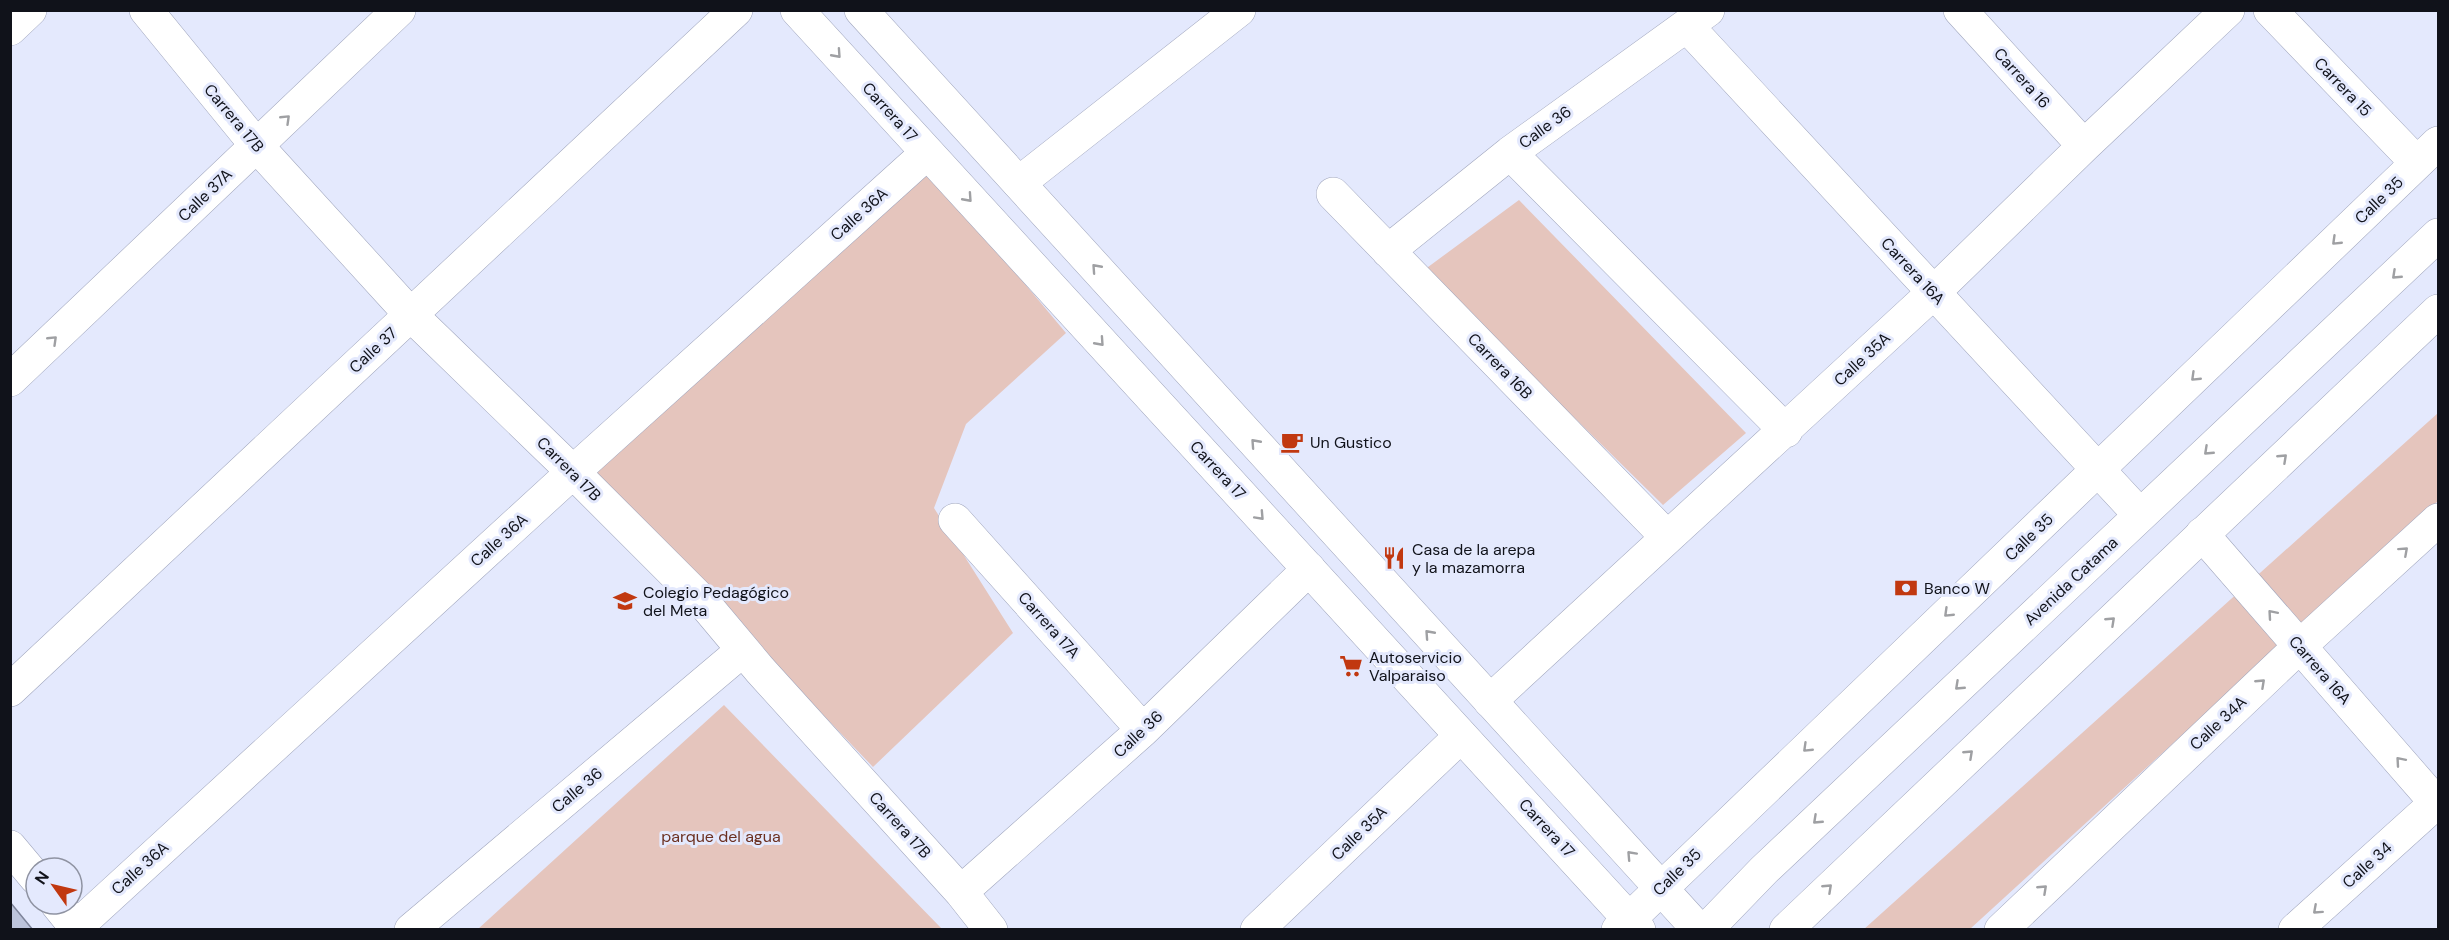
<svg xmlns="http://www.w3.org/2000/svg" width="2449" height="940" font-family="'DM Sans',sans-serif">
  <rect width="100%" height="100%" fill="#e4e9fd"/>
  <path fill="#e5c5bd" d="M 928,168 L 1066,333 L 966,424 L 934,508 L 1013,633 L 873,767 L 590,471 Z
    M 1519,200 L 1746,433 L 1663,505 L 1424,270 Z
    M 2438,413 L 2438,501 L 1970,929 L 1863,930 Z
    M 724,705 L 942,929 L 478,929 Z"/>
  <path fill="#bdc4db" stroke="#7e849a" stroke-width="1.5" d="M 10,902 L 33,930 L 10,930 Z"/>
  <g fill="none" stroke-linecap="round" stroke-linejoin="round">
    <g stroke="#a0a6bd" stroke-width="34">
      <path id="minor" d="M 146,10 L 257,146 L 411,315 L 573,472 L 703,602 L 760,670 L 961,892 L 991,930
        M 1960,10 L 2084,146
        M 2270,10 L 2417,163
        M 1687,26 L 2140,515
        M 10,29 L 30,10
        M 1510,153 L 1786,431
        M 1019,183 L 1239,10
        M 1333,194 L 1667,537
        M 1388,251 L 1510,153 L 1708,10
        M 955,520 L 1143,730
        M 2202,534 L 2438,805
        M 10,690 L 736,10
        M 1490,701 L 1933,293 L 2084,146 L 2228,10
        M 10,847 L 36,878
        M 961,892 L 1143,730 L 1309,569
        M 57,904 L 78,930
        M 73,930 L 573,472 L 927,153
        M 411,930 L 743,650
        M 1257,930 L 1461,736
        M 1618,930 L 2438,143
        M 2001,930 L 2300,646 L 2438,520
        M 2295,930 L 2438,801"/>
    </g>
    <g stroke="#a0a6bd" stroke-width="34">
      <path id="tertiary" d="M 797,10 L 1639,930
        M 861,10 L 1699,930
        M 10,380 L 399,10"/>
    </g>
    <g stroke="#a0a6bd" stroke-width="34">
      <path id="secondary" d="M 1706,930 L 1764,870 L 2438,235
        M 1786,930 L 2438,311"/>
    </g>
    <use href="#minor" stroke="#fff" stroke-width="33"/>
    <use href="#tertiary" stroke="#fff" stroke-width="33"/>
    <use href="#secondary" stroke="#fff" stroke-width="33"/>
  </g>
  <defs><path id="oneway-chevron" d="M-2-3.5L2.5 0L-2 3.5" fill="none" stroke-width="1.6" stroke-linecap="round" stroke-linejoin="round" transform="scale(1.5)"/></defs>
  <g stroke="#9fa0a3">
    <use href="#oneway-chevron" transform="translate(837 54) rotate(48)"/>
    <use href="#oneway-chevron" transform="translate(286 119) rotate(-44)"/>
    <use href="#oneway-chevron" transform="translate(968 198) rotate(48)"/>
    <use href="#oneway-chevron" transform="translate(2336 241) rotate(136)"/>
    <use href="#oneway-chevron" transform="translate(1096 268) rotate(-132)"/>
    <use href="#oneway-chevron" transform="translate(2396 275) rotate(137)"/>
    <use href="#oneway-chevron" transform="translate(53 340) rotate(-44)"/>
    <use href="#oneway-chevron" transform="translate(1100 342) rotate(48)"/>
    <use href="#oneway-chevron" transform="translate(2195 377) rotate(136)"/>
    <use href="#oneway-chevron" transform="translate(1255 443) rotate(-132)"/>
    <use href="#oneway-chevron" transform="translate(2208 451) rotate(137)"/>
    <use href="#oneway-chevron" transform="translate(2283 458) rotate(-43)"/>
    <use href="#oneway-chevron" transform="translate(1260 516) rotate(47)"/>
    <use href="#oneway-chevron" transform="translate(2404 551) rotate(-42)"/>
    <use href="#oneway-chevron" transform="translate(1948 613) rotate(136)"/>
    <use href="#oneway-chevron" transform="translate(2272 614) rotate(-131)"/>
    <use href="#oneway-chevron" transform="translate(2111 621) rotate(-43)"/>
    <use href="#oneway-chevron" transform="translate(1429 634) rotate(-132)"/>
    <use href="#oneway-chevron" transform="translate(2261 683) rotate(-43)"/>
    <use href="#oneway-chevron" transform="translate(1959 686) rotate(137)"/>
    <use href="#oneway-chevron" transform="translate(1807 748) rotate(136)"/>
    <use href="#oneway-chevron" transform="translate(1969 754) rotate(-43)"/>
    <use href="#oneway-chevron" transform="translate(2400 761) rotate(-131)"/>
    <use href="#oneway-chevron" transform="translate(1817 820) rotate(137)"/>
    <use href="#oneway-chevron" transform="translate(1631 855) rotate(-133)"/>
    <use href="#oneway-chevron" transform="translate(1828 888) rotate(-43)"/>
    <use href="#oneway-chevron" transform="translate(2043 889) rotate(-43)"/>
    <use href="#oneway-chevron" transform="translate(2317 910) rotate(138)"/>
  </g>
  <defs>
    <g id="cafe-bare" transform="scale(1.8)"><path d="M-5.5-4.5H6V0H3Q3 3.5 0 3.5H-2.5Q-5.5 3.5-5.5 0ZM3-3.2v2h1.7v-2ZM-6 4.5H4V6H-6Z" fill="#c13810" stroke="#e4e9fd" stroke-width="2.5" paint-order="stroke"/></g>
    <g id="restaurant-bare" transform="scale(1.8)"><path d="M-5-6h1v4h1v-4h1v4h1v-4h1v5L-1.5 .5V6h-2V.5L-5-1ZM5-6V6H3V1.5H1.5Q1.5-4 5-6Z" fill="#c13810" stroke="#e4e9fd" stroke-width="2.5" paint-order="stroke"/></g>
    <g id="bank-bare" transform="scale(1.8)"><path d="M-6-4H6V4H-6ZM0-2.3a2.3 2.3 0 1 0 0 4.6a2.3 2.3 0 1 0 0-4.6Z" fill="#c13810" stroke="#e4e9fd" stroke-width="2.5" paint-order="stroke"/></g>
    <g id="university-bare" transform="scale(1.8)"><path d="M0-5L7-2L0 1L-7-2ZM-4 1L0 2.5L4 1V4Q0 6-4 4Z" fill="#c13810" stroke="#e4e9fd" stroke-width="2.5" paint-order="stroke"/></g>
    <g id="supermarket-bare" transform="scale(1.8)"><path d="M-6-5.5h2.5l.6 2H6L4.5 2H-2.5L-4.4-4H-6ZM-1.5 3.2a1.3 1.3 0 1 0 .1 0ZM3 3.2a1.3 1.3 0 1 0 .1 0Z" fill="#c13810" stroke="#e4e9fd" stroke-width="2.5" paint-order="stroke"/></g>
  </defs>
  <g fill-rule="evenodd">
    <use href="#cafe-bare" x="1292" y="442"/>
    <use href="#restaurant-bare" x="1394" y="558"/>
    <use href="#bank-bare" x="1906" y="588"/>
    <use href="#university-bare" x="625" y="601"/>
    <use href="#supermarket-bare" x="1351" y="666"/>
  </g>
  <g text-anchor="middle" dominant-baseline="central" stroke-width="6" stroke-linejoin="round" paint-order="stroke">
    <g font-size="16" fill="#10121a" stroke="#e4e9fd">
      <text transform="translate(2022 78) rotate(48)">Carrera 16</text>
      <text transform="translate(2343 87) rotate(46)">Carrera 15</text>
      <text transform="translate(890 112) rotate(48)">Carrera 17</text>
      <text transform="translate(234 118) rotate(50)">Carrera 17B</text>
      <text transform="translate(1545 127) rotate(-36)">Calle 36</text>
      <text transform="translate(205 195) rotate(-44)">Calle 37A</text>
      <text transform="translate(2379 200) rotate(-44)">Calle 35</text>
      <text transform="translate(859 214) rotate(-42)">Calle 36A</text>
      <text transform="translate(1913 271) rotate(47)">Carrera 16A</text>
      <text transform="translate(373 350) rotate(-43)">Calle 37</text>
      <text transform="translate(1862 359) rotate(-43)">Calle 35A</text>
      <text transform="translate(1500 366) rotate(46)">Carrera 16B</text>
      <text transform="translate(569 469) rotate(45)">Carrera 17B</text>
      <text transform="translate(1218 470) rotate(47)">Carrera 17</text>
      <text transform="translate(2029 537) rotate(-44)">Calle 35</text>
      <text transform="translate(499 540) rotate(-42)">Calle 36A</text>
      <text transform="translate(2071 581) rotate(-43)">Avenida Catama</text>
      <text transform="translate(1049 625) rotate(48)">Carrera 17A</text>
      <text transform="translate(2320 670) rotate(49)">Carrera 16A</text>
      <text transform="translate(2218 723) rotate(-43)">Calle 34A</text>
      <text transform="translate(1138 734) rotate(-43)">Calle 36</text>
      <text transform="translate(577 790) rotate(-40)">Calle 36</text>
      <text transform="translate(900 825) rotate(48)">Carrera 17B</text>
      <text transform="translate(1547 828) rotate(47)">Carrera 17</text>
      <text transform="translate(1359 833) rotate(-44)">Calle 35A</text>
      <text transform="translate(2367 865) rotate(-42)">Calle 34</text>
      <text transform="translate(140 868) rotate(-42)">Calle 36A</text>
      <text transform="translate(1677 872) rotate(-44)">Calle 35</text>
    </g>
    <g font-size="16" fill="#10121a" stroke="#e4e9fd" text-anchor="start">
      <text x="1310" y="442">Un Gustico</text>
      <text x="1412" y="549">Casa de la arepa<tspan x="1412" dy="18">y la mazamorra</tspan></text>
      <text x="1924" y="588">Banco W</text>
      <text x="643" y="592">Colegio Pedagógico<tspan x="643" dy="18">del Meta</tspan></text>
      <text x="1369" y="657">Autoservicio<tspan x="1369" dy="18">Valparaiso</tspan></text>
    </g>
    <g font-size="16" fill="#6b3021" stroke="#e4e9fd">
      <text x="721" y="836">parque del agua</text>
    </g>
  </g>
  <rect width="2449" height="940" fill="none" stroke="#10121a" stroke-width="24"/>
  <g transform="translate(54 886) rotate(304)"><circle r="28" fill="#e4e9fd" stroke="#8f93a2" stroke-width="1.5"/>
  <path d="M0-4.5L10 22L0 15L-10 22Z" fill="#c13810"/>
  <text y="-9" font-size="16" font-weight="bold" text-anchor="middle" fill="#10121a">N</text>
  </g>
</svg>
